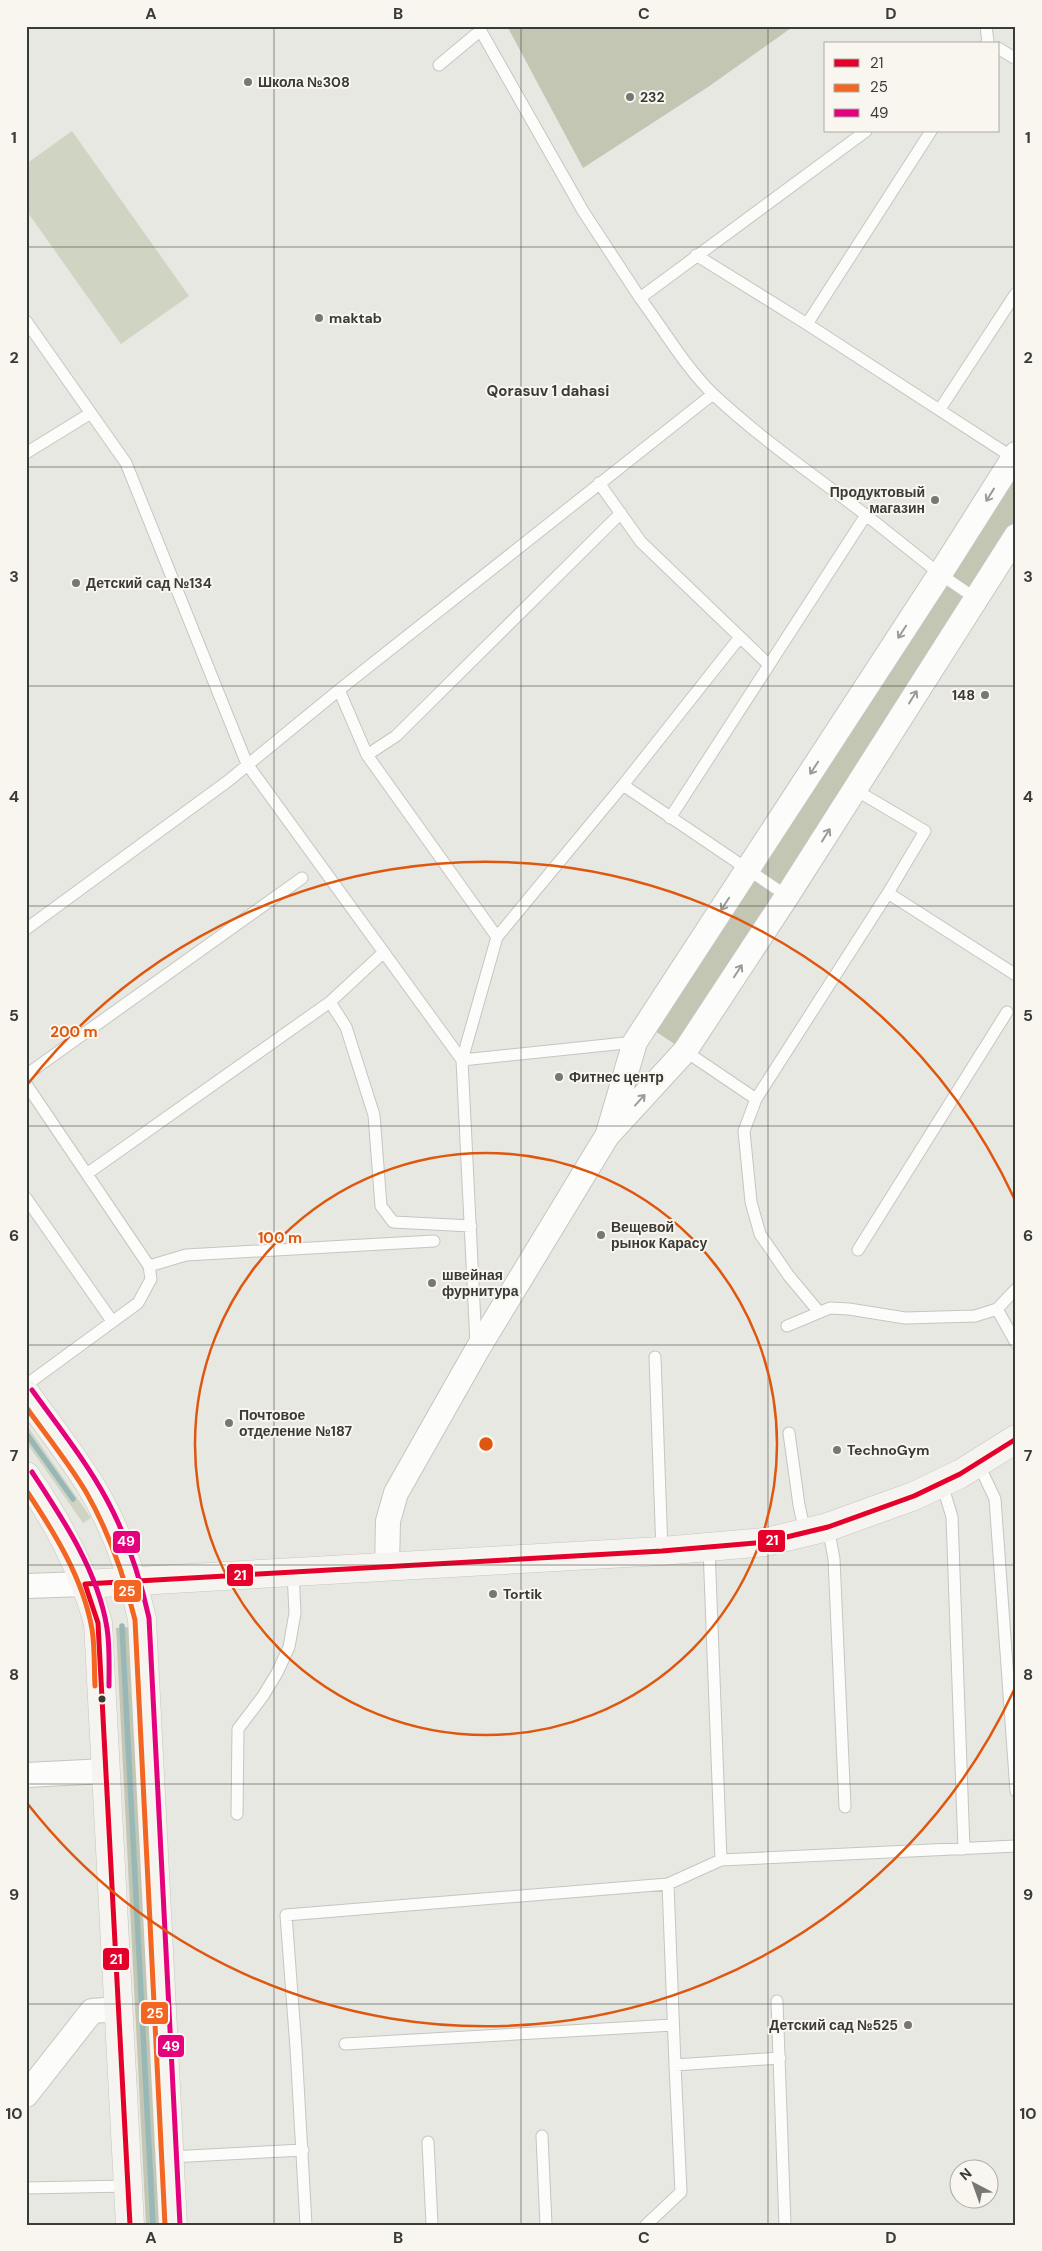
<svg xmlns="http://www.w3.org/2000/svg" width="1042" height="2251" font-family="'DM Sans',sans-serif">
  <rect width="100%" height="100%" fill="#e8e8e3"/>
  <path fill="#d0d4c3" d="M 72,131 L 189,296 L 121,344 L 26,210 L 26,164 Z
    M 26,1424 L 91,1518 L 83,1523 L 26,1442 Z"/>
  <path fill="#c2c6b2" d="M 507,26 L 794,26 L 708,87 L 583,168 Z
    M 1016,454 L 1016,536 L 685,1051 L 646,1025 Z
    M 129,1627 L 159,2225 L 146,2225 L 116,1628 Z"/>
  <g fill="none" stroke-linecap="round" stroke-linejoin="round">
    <path stroke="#98b8b8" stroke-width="5.5" d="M 26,1433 L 73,1499
      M 122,1626 L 153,2225"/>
    <g stroke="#c5c5c1" stroke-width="13">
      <path id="lane" d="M 478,26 L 583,211 L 640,298 L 866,131
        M 986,44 L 988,42 L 986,26
        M 998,48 L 1016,59
        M 439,65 L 481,30
        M 696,255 L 807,324 L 1015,459
        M 640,298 C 664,330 685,367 714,395 C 761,439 815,476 866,515
        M 26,321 L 126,463 L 247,764 L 462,1060 L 635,1042
        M 807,324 L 931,131
        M 940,409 L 1016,293
        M 26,453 L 91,413
        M 599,483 L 641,542 L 740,637
        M 339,690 L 713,394
        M 367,755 L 396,736 L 621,513
        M 623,785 L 740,637 L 769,665 L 866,515 L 940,574 L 975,598
        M 670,818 L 769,665
        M 888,893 L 1016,975
        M 26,929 L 228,781 L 339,690 L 367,755 L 497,937
        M 384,952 L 330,1002 L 346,1027 L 374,1115 L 381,1206 L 393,1222 L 471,1226
        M 685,1051 L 756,1099
        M 26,1075 L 302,878
        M 26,1084 L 149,1266 L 151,1279 L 138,1303 L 26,1385
        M 88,1173 L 330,1002
        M 26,1198 L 112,1321
        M 858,1250 L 1007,1012
        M 149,1266 L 186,1255 L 434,1241
        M 997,1309 L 1016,1343
        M 819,1312 L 789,1276 L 760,1234 L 751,1202 L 744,1131 L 756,1099 L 888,893 L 925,831 L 854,789
        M 787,1326 L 830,1308 L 849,1309 L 905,1318 L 975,1316 L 997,1309 L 1016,1289
        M 476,1344 L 462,1060 L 497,937 L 623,785 L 787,896
        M 655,1357 L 662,1551
        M 789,1433 L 799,1505 L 805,1533
        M 978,1463 L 995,1499 L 1016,1791
        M 942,1484 L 952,1517 L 964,1849
        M 828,1527 L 834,1559 L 845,1807
        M 709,1548 L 721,1860
        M 237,1814 L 238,1729 L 263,1696 L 277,1673 L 289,1647 L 295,1613 L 293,1572
        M 668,1884 L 675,2065 L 780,2058
        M 777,2001 L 785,2225
        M 345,2044 L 673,2025
        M 542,2136 L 546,2225
        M 428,2142 L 432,2225
        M 170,2157 L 303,2150
        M 26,2188 L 128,2186
        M 306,2225 L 296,2048 L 286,1915 L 668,1884 L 721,1860 L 1016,1846
        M 646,2225 L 681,2192 L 675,2065"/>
    </g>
    <g stroke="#c5c5c1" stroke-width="26">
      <path id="street" d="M 609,1130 L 635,1042 L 940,574 L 1016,454
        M 387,1567 L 388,1521 L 396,1493 L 477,1350 L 607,1136 L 685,1051 L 787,896 L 1016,536
        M 26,1586 L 85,1584
        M 26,1775 L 106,1771
        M 26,2095 L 92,2011 L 119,2009"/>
    </g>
    <g stroke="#c5c5c1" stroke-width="29">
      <path id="secondary" d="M 26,1394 C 48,1425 72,1455 92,1488 C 116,1528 132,1574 142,1619 L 173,2225
        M 26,1476 C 58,1522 83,1569 98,1623 L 130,2225
        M 85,1584 L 662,1551 L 766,1542 L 828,1527 L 914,1496 L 960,1474 L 1016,1439"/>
    </g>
    <use href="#lane" stroke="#fcfcfb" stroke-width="11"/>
    <use href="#street" stroke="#fcfcfb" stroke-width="24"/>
    <use href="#secondary" stroke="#f6f4f1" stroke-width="28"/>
    <g stroke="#f8f6ee" stroke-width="9">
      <path id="bus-1" d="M 130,2225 L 98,1623 L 85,1584 L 662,1551 L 766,1542 L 828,1527 L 914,1496 L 960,1474 L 1016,1439"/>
    </g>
    <g stroke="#f8f6ee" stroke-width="9">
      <path id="bus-2" d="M 26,1407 C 46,1435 68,1462 86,1492 C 109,1532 124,1575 135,1620 L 165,2225
        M 26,1490 C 54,1532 83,1578 92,1629 C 95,1647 94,1667 95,1686"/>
    </g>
    <g stroke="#f8f6ee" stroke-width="9">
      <path id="bus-3" d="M 32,1390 C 58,1426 86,1461 107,1500 C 127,1537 140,1577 149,1618 L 180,2225
        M 32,1472 C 63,1519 98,1571 107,1628 C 110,1647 109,1667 109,1686"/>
    </g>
    <use href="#bus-1" stroke="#e4002b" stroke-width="5"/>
    <use href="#bus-2" stroke="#f26522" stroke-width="5"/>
    <use href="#bus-3" stroke="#e5007d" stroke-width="5"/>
  </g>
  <defs><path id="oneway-shaft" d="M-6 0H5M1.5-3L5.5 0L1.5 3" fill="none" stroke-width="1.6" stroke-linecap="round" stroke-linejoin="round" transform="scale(1.25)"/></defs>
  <g stroke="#9b9b98">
    <use href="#oneway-shaft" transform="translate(990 495) rotate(122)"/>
    <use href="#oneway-shaft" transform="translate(902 632) rotate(123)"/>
    <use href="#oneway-shaft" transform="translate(913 697) rotate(-58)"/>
    <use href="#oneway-shaft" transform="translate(814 768) rotate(123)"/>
    <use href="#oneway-shaft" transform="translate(826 835) rotate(-58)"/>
    <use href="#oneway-shaft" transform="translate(725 904) rotate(123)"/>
    <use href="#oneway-shaft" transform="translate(738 971) rotate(-57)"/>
    <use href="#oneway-shaft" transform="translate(640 1100) rotate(-48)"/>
  </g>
  <path fill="none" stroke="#3a3a36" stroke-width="1" stroke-opacity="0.55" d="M 274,26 L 274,2225M 521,26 L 521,2225M 768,26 L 768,2225M 26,247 L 1016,247M 26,467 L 1016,467M 26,686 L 1016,686M 26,906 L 1016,906M 26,1126 L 1016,1126M 26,1345 L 1016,1345M 26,1565 L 1016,1565M 26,1784 L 1016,1784M 26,2004 L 1016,2004"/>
  <g fill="none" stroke="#df570e" stroke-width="2.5">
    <circle cx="486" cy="1444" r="291"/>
    <path d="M1014 1690A583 583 0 0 1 27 1803M27 1085A583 583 0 0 1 1014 1198"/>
  </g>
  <g fill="#777773" stroke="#f8f6ee" stroke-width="2">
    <circle cx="248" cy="82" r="5"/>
    <circle cx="630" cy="97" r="5"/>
    <circle cx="319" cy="318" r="5"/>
    <circle cx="935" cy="500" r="5"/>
    <circle cx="76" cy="583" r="5"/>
    <circle cx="985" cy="695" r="5"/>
    <circle cx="559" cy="1077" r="5"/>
    <circle cx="601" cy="1235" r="5"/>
    <circle cx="432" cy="1283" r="5"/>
    <circle cx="229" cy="1423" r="5"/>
    <circle cx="837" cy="1450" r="5"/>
    <circle cx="493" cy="1594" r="5"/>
    <circle cx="908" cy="2025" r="5"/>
  </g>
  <circle fill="#3a3a36" stroke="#f8f6ee" stroke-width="2" cx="102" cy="1699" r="4.5"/>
  <g text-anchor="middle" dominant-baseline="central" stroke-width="4" stroke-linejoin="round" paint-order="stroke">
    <g font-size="14" font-weight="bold" fill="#3a3a36" stroke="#f8f6ee" text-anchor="start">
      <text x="258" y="82">Школа №308</text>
      <text x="640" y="97">232</text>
      <text x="329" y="318">maktab</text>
      <text x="925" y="492" text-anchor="end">Продуктовый<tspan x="925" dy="16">магазин</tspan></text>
      <text x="86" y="583">Детский сад №134</text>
      <text x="975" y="695" text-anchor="end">148</text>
      <text x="569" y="1077">Фитнес центр</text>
      <text x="611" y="1227">Вещевой<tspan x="611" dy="16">рынок Карасу</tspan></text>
      <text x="442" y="1275">швейная<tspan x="442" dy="16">фурнитура</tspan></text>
      <text x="239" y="1415">Почтовое<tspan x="239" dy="16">отделение №187</tspan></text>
      <text x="847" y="1450">TechnoGym</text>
      <text x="503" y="1594">Tortik</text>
      <text x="898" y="2025" text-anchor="end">Детский сад №525</text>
    </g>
    <g font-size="15" font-weight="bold" fill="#3a3a36" stroke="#f8f6ee">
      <text x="548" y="391">Qorasuv 1 dahasi</text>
    </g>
  </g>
  <circle cx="486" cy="1444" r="8" fill="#df570e" stroke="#f8f6ee" stroke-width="2.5"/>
  <g font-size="15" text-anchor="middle" font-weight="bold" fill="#df570e" stroke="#f8f6ee" stroke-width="4" stroke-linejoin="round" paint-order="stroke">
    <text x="74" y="1037">200 m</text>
    <text x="280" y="1243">100 m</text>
  </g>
  <g stroke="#f8f6ee" stroke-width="2">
    <rect x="757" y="1529" width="29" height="24" rx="5" fill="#e4002b"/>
    <rect x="112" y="1530" width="29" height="24" rx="5" fill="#e5007d"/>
    <rect x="226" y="1563" width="28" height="24" rx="5" fill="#e4002b"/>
    <rect x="113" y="1579" width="29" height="24" rx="5" fill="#f26522"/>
    <rect x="102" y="1947" width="28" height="24" rx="5" fill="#e4002b"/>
    <rect x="140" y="2001" width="29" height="24" rx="5" fill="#f26522"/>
    <rect x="157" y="2034" width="28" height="24" rx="5" fill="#e5007d"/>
  </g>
  <g font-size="14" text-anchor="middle" font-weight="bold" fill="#fff">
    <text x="772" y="1545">21</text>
    <text x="126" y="1546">49</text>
    <text x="240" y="1580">21</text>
    <text x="127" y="1596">25</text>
    <text x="116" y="1964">21</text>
    <text x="155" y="2018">25</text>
    <text x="171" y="2051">49</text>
  </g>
  <rect width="1042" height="2251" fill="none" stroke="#f8f6ee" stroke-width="55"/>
  <rect x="824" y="42" width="175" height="90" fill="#f8f6ee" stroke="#acaba4"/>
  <rect x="834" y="59" width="25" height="8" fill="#e4002b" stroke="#acaba4"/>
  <text x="870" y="68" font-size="15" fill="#3a3a36">21</text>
  <rect x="834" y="84" width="25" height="8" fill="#f26522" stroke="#acaba4"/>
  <text x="870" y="92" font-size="15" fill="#3a3a36">25</text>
  <rect x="834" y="109" width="25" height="8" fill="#e5007d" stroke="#acaba4"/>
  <text x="870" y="118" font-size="15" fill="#3a3a36">49</text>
  <g transform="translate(974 2184) rotate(319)"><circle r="24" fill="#f8f6ee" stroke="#acaba4"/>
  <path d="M0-4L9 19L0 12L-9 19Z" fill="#777773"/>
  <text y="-8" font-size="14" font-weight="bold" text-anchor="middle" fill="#3a3a36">N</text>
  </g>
  <rect x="28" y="28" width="986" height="2196" fill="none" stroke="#3a3a36" stroke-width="2"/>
  <g font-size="16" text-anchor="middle" font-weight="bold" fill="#3a3a36">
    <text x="151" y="19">A</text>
    <text x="398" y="19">B</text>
    <text x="644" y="19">C</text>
    <text x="891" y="19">D</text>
    <text x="14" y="143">1</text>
    <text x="1028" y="143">1</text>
    <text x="14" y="363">2</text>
    <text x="1028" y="363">2</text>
    <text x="14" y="582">3</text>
    <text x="1028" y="582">3</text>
    <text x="14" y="802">4</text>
    <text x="1028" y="802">4</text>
    <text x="14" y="1021">5</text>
    <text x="1028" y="1021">5</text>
    <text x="14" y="1241">6</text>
    <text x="1028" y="1241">6</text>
    <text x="14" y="1461">7</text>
    <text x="1028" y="1461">7</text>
    <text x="14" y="1680">8</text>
    <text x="1028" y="1680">8</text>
    <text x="14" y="1900">9</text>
    <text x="1028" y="1900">9</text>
    <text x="14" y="2119">10</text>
    <text x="1028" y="2119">10</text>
    <text x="151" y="2243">A</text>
    <text x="398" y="2243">B</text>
    <text x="644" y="2243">C</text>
    <text x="891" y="2243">D</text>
  </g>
</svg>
